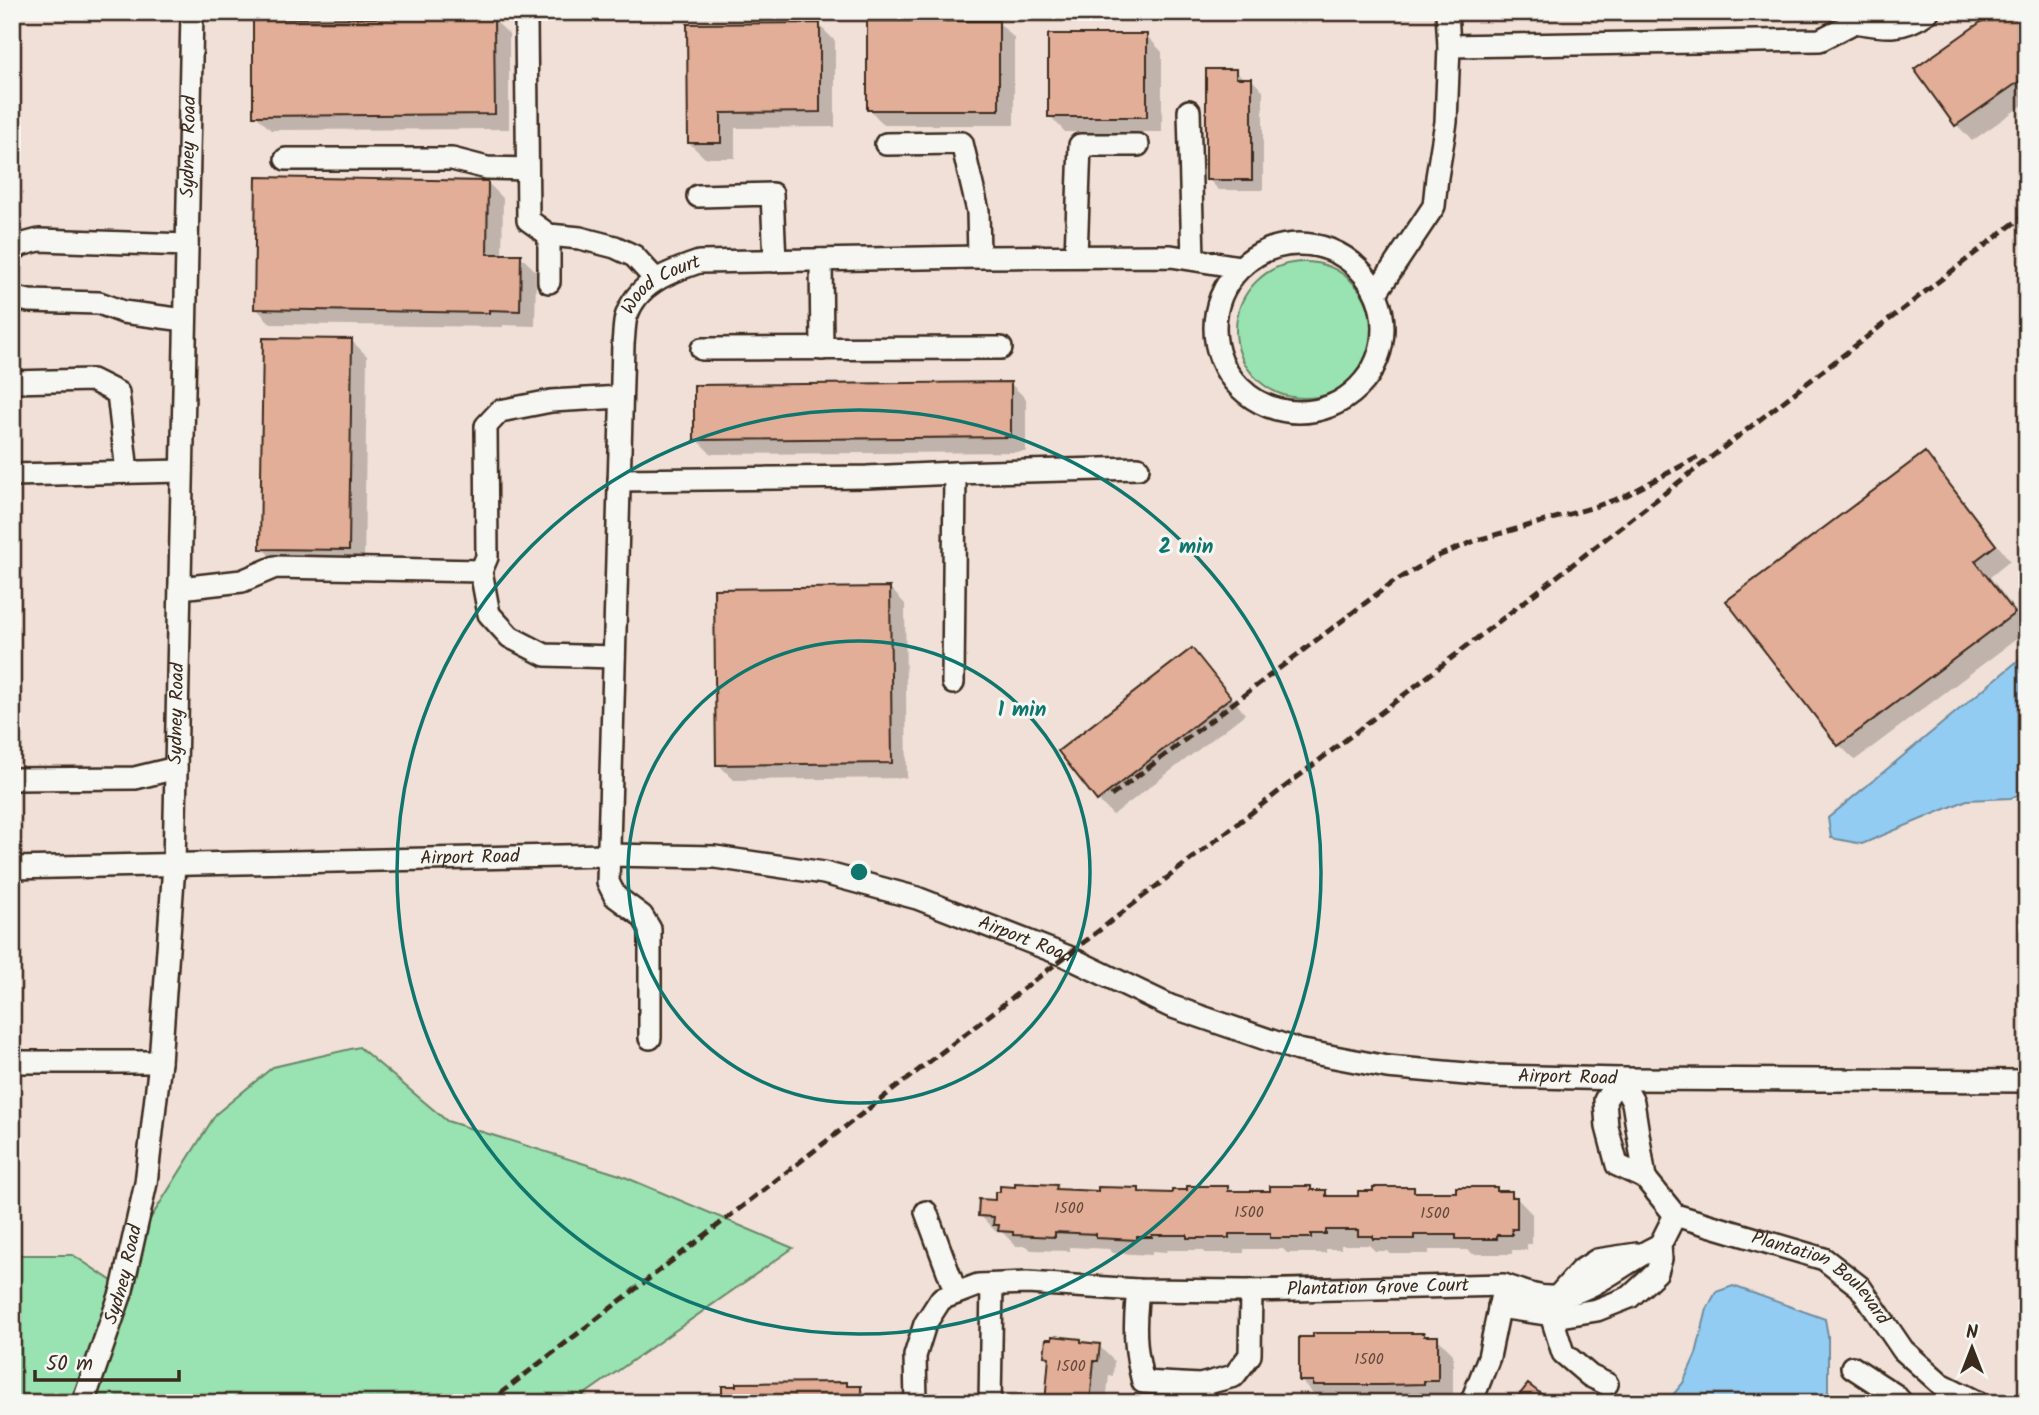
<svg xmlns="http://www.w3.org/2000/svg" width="2039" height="1415" font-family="Kalam,sans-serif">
  <rect width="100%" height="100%" fill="#f0e0d7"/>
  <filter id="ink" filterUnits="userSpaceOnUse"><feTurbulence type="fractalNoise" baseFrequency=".0143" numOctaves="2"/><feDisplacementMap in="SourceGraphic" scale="14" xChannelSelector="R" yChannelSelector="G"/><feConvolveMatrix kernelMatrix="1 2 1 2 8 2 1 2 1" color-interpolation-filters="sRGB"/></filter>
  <g filter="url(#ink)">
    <path fill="#99e2b1" stroke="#6a8668" stroke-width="2" d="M1236 330a68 68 0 1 1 136 0a68 68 0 1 1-136 0Z
      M 359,1047 L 447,1121 L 620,1175 L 793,1248 L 572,1403 L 94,1403 L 132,1294 L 147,1224 L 216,1114 L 273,1067 Z
      M 12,1255 L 73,1255 L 112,1281 L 115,1276 L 72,1403 L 12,1403 Z"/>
    <path fill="#93ccf3" stroke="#708b9e" stroke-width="2" d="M 2020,659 L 2027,665 L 2027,791 L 2011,798 L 1967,800 L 1862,844 L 1831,838 L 1828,818 Z
      M 1733,1286 L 1825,1319 L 1828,1336 L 1828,1403 L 1666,1403 L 1683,1383 L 1696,1354 L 1707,1309 L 1716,1292 Z"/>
    <path fill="#0003" d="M 2027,12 L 2027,102 L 1972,141 L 1957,125 L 1916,69 Z
      M 493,19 L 509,34 L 509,129 L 271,130 L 255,115 Z
      M 998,22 L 1014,38 L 1014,125 L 884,125 L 869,109 Z
      M 819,25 L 835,41 L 835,127 L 735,128 L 735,158 L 705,158 L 689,143 L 689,26 Z
      M 1147,36 L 1162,52 L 1162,132 L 1065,132 L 1050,116 Z
      M 1236,71 L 1245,80 L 1252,80 L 1263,91 L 1263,190 L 1219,190 L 1208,179 Z
      M 488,183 L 503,198 L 502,256 L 520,256 L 536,271 L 535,326 L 503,325 L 503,327 L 271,324 L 256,308 Z
      M 352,341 L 367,356 L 364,565 L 278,564 L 262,548 Z
      M 1010,383 L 1026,399 L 1026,452 L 711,454 L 696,439 Z
      M 1925,454 L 1940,470 L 2010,561 L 1990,577 L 2027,626 L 2027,631 L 1855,760 L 1839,745 Z
      M 890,588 L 905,604 L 907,778 L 734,780 L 718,764 Z
      M 1192,650 L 1207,666 L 1245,714 L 1113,815 L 1098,800 Z
      M 1056,1187 L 1060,1191 L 1100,1193 L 1139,1190 L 1142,1193 L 1174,1195 L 1228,1188 L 1232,1192 L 1272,1192 L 1311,1188 L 1314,1191 L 1325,1191 L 1331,1198 L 1360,1198 L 1413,1189 L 1418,1193 L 1457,1193 L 1496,1189 L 1500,1192 L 1511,1192 L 1532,1214 L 1532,1244 L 1527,1244 L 1527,1250 L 1512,1250 L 1512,1254 L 1473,1254 L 1468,1250 L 1429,1250 L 1429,1254 L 1390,1254 L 1387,1251 L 1375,1251 L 1369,1245 L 1341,1245 L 1341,1249 L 1326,1249 L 1326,1253 L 1287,1253 L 1283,1249 L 1244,1249 L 1244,1253 L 1205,1253 L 1201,1250 L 1167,1250 L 1167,1252 L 1152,1251 L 1152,1255 L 1113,1253 L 1109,1249 L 1070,1247 L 1070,1251 L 1031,1250 L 1027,1246 L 1016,1246 L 1001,1231 L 995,1231 L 980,1215 L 996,1202 Z
      M 1423,1334 L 1427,1338 L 1437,1338 L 1453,1354 L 1453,1396 L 1439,1396 L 1439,1399 L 1330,1400 L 1327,1396 L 1316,1396 L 1301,1381 Z
      M 1080,1340 L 1083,1344 L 1099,1346 L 1114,1361 L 1113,1376 L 1109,1375 L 1106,1403 L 1043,1403 L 1043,1394 L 1047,1394 L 1050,1360 L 1046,1355 Z
      M 846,1384 L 850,1388 L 860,1388 L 876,1403 L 724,1403 Z
      M 1547,1393 L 1560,1403 L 1515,1403 L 1543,1398 Z"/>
    <path fill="#e3ae98" stroke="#3b2a1e" stroke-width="2" d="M 1995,12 L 2027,12 L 2027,76 L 1955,126 L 1914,69 Z
      M 494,17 L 495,114 L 253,116 L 253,19 Z
      M 867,21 L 999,21 L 999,110 L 867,110 Z
      M 820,23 L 820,112 L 721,113 L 721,143 L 688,143 L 687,24 Z
      M 1048,34 L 1147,34 L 1147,117 L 1048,117 Z
      M 1206,69 L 1236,69 L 1236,78 L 1252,78 L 1252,180 L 1206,180 Z
      M 256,177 L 488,181 L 487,254 L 521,254 L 520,311 L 489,310 L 489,313 L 254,309 Z
      M 263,338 L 352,339 L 349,550 L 260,549 Z
      M 1011,382 L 1011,437 L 694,440 L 694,385 Z
      M 1925,452 L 1996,545 L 1975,561 L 2015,613 L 1838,746 L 1726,601 Z
      M 890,587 L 892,763 L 716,765 L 714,589 Z
      M 1192,648 L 1231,697 L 1097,801 L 1058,751 Z
      M 1015,1183 L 1057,1185 L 1056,1189 L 1098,1191 L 1098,1187 L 1139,1188 L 1139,1192 L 1172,1193 L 1172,1190 L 1187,1190 L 1187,1186 L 1228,1186 L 1228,1191 L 1270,1191 L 1270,1186 L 1311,1186 L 1311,1190 L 1326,1190 L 1326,1196 L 1358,1196 L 1358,1191 L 1373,1191 L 1373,1187 L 1414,1187 L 1414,1192 L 1456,1192 L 1456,1187 L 1497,1187 L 1497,1191 L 1512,1191 L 1512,1197 L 1517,1197 L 1517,1229 L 1512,1229 L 1512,1235 L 1497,1235 L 1497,1239 L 1456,1239 L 1456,1235 L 1414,1235 L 1414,1239 L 1373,1239 L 1373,1236 L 1358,1236 L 1358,1230 L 1326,1230 L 1326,1234 L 1311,1234 L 1311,1238 L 1270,1238 L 1270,1234 L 1229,1234 L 1229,1238 L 1187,1238 L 1187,1235 L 1152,1235 L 1152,1237 L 1137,1237 L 1137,1240 L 1096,1238 L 1096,1234 L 1055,1232 L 1055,1237 L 1013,1235 L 1013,1232 L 998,1231 L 999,1225 L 993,1225 L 994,1217 L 978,1216 L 979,1199 L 995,1200 L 995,1192 L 1000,1192 L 1000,1186 L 1015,1187 Z
      M 1313,1333 L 1424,1333 L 1424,1336 L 1438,1336 L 1438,1381 L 1424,1381 L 1424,1384 L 1383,1385 L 1313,1385 L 1313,1381 L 1299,1381 L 1299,1337 L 1313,1337 Z
      M 1052,1336 L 1081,1339 L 1081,1342 L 1100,1344 L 1098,1361 L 1094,1361 L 1090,1403 L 1045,1403 L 1049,1357 L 1044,1356 L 1046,1339 L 1052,1339 Z
      M 847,1382 L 847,1386 L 861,1386 L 861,1403 L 722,1403 L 722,1386 L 736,1386 L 736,1383 Z
      M 1528,1384 L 1553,1403 L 1513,1403 Z"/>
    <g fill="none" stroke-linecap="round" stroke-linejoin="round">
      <g stroke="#3b2a1e" stroke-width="26">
        <g id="minor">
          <path d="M 1447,12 L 1449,46 L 1820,40 L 1855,22 L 1854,12"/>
          <path d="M 526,20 L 528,220 L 549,235 L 580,238 L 615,247 L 634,256 L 656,280"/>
          <path d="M 1855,22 C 1884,27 1902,31 1928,12"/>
          <path d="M 1189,111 L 1193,259"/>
          <path d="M 886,144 L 962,143 L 978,211 L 979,257"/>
          <path d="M 286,159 L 452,159 L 487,168 L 527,169"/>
          <path d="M 698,196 L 772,194 L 775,261"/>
          <path d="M 549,235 L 549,282"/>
          <circle cx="1299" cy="328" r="84"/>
          <path d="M 12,252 L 20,245 L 39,240 L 187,245"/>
          <path d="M 1076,256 L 1080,145 L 1138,145"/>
          <path d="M 821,260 L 822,349"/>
          <path d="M 1376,293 L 1434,206 L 1437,177 L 1446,122 L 1449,46"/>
          <path d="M 12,297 L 29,301 L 99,303 L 123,312 L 185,320"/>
          <path d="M 702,349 L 1001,348"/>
          <path d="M 12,382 L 92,380 L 118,393 L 127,472"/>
          <path d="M 955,473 L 1138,468"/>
          <path d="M 12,475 L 182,471"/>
          <path d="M 619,480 L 867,477 L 955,473 L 953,683"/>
          <path d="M 481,571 L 489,614 L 510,637 L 545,655 L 614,657"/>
          <path d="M 180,588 L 242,581 L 275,567 L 481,571 L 487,557 L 486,426 L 500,411 L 551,401 L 621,397"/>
          <path d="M 12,779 L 135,778 L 176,768"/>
          <path id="s1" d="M 12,868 L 608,855 L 715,857 L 824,873 L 917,898 L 1066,956 L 1170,1006 L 1298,1050 L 1387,1067 L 1489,1076 L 1620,1079 L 2027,1081"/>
          <path id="s2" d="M 650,1038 L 650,929 L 642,916 L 615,896 L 608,882 L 623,344 C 624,336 624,325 626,317 C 637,283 669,272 699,262 L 979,257 L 1171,256 L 1240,267"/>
          <path d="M 13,1062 L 160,1062"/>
          <path d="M 1620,1079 L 1633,1102 L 1645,1178 L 1617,1165 L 1607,1127 L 1605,1100 Z"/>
          <path id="s3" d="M 1645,1178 L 1675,1215 L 1824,1259 L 1860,1287 L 1903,1350 L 1941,1384 L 1979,1403"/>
          <path d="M 926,1212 L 956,1293"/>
          <path d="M 1138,1290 C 1134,1326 1134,1347 1143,1382 L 1200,1385 L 1234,1376 L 1250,1355 L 1251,1291"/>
          <path d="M 1558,1296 L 1580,1271 L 1597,1260 L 1637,1254"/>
          <path d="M 1499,1307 L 1560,1316 L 1597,1310 L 1630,1297 L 1657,1272 L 1661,1259 L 1660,1245 L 1675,1215"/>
          <path d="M 1551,1315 L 1563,1353 L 1590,1376 L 1607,1384"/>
          <path d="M 1852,1367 L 1895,1395 L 1902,1403"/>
          <path id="s4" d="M 83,1403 L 122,1290 L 146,1183 L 160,1062 L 174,865 L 192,12"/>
          <path id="s5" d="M 916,1403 L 915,1356 L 925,1324 L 941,1299 L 978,1285 L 1027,1283 L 1138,1290 L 1246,1291 L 1504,1285 C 1519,1290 1536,1298 1552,1297 C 1590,1296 1627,1259 1660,1245"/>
          <path d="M 990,1403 L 992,1285"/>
          <path d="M 1471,1403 L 1489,1357 L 1502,1294"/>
        </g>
      </g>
      <use href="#minor" stroke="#f6f6f2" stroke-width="21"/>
      <path stroke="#3b2a1e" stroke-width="5" stroke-dasharray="10 5" stroke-linecap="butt" d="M 1111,796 L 1389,585 L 1436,557 L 1477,540 L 1591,508 L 1625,496 L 1698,457
        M 488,1403 L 2027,213"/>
    </g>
  </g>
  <g fill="none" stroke="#0f766e" stroke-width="3.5">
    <circle cx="859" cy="872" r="231"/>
    <circle cx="859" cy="872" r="462"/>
  </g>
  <g text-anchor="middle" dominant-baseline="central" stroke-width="6" stroke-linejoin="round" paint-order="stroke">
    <g font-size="16" fill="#654b3c">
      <text x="1069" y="1208">1500</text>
      <text x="1249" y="1212">1500</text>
      <text x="1435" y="1213">1500</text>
      <text x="1369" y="1359">1500</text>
      <text x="1071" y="1366">1500</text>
    </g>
    <g font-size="19" fill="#3b2a1e" stroke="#f6f6f2">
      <text stroke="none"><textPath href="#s4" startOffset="1267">Sydney Road</textPath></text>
      <text stroke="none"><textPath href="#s2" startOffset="789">Wood Court</textPath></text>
      <text stroke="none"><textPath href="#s4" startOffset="700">Sydney Road</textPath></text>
      <text stroke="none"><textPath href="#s1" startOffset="458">Airport Road</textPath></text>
      <text stroke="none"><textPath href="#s1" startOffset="1026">Airport Road</textPath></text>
      <text stroke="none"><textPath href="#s1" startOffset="1592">Airport Road</textPath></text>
      <text stroke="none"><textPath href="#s4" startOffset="135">Sydney Road</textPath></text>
      <text stroke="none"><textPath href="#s3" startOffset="210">Plantation Boulevard</textPath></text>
      <text stroke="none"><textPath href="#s5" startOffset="550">Plantation Grove Court</textPath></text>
    </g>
  </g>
  <circle cx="859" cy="872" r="10" fill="#0f766e" stroke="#f6f6f2" stroke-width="3.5"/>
  <g font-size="21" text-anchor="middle" font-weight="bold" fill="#0f766e" stroke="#f6f6f2" stroke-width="6" stroke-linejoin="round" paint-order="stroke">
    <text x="1186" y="553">2 min</text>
    <text x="1022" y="716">1 min</text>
  </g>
  <rect width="2039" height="1415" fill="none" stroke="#f6f6f2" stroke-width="42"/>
  <rect x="21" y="21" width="1997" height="1373" fill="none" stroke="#3b2a1e" stroke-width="2.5" filter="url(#ink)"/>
  <g transform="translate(1972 1348)" stroke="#f6f6f2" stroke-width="5" paint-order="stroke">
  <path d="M0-5L12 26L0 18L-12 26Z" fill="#3b2a1e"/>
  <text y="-10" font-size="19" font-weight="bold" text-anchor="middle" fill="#3b2a1e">N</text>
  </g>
  <path d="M35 1370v10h144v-10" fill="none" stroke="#3b2a1e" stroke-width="3.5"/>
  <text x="46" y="1370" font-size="21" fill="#3b2a1e" stroke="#f6f6f2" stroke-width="5" paint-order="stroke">50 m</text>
</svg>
